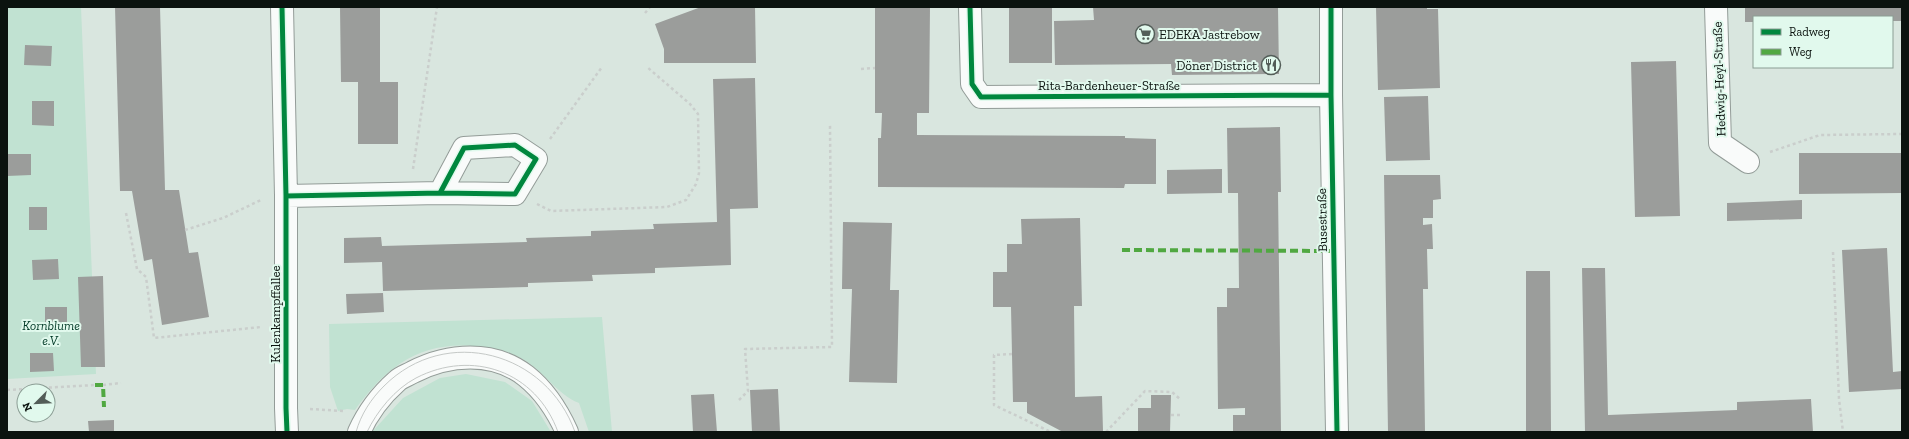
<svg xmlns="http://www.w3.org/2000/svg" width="1909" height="439" font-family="'Zilla Slab',serif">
  <rect width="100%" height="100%" fill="#d9e6df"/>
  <path fill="#c1e2d2" d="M 7,7 L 81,7 L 96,374 L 7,379 Z
    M 602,317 L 612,432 L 589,432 L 579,403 C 556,394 543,369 519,357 C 506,350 487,347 472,346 C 419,342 385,368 355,410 L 347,409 L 338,411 L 330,387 L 329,324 Z
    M 466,374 L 505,382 L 532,401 L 551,432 L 372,432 L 403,398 L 440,378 Z"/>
  <path fill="#9b9d9b" d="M 115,7 L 160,7 L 165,190 L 179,190 L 189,253 L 198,252 L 209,317 L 162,325 L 152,259 L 144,261 L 132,191 L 120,191 Z
    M 340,7 L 380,7 L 380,82 L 398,82 L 398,144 L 358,144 L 358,82 L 341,82 Z
    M 701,7 L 755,7 L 756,63 L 664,63 L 664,49 L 655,24 Z
    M 875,7 L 930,7 L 929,113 L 917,113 L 917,135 L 1125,136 L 1125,138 L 1156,139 L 1156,184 L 1125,184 L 1124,188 L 878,187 L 878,138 L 881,138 L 882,113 L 875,113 Z
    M 1009,7 L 1052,7 L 1052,63 L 1009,63 Z
    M 1093,7 L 1278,7 L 1279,74 L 1172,75 L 1171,64 L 1055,65 L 1054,21 L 1094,20 Z
    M 1376,7 L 1427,7 L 1427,9 L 1438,9 L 1440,88 L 1378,90 Z
    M 1745,7 L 1902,7 L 1902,21 L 1892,21 L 1892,17 L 1754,17 L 1754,22 L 1745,22 Z
    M 25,45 L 52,46 L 51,66 L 24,65 Z
    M 1676,61 L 1680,216 L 1635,217 L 1631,62 Z
    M 755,78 L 758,208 L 730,209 L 731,265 L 655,268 L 655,273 L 592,275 L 593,281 L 528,283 L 528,287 L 383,291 L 382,262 L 344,263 L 344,238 L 381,237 L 382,246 L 527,242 L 526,238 L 591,236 L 591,231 L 654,229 L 653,224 L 717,222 L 713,79 Z
    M 1428,96 L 1430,160 L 1386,161 L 1384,97 Z
    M 32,101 L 54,101 L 54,126 L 32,125 Z
    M 1280,127 L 1281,192 L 1278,192 L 1281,432 L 1233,432 L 1233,415 L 1245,415 L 1245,408 L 1218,409 L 1217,307 L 1227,307 L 1227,288 L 1239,288 L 1238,193 L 1228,193 L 1227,128 Z
    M 1799,153 L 1902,153 L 1902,193 L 1799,194 Z
    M 7,154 L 31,154 L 31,175 L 7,176 Z
    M 1222,169 L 1222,193 L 1167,194 L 1167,170 Z
    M 1384,175 L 1440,175 L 1441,199 L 1433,200 L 1433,218 L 1423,218 L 1423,225 L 1432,224 L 1433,249 L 1427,249 L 1428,289 L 1423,289 L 1425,432 L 1388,432 Z
    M 1802,200 L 1802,219 L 1727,221 L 1727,203 Z
    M 29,207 L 47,207 L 47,230 L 29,230 Z
    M 1080,218 L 1082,306 L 1074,306 L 1075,397 L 1102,396 L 1103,431 L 1063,432 L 1027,413 L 1027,402 L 1013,402 L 1011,307 L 993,307 L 993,272 L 1007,272 L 1007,244 L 1022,244 L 1021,219 Z
    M 843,222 L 892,223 L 890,290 L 899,290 L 897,383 L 849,382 L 852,289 L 842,289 Z
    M 1887,248 L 1893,372 L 1902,371 L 1902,389 L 1849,392 L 1842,250 Z
    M 58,259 L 59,279 L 33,280 L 32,260 Z
    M 1582,268 L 1605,268 L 1608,415 L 1737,410 L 1737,402 L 1811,399 L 1813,432 L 1585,432 Z
    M 1526,271 L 1550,271 L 1551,432 L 1526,432 Z
    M 103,276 L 105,367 L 81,367 L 78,277 Z
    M 383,293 L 384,312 L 347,314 L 346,294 Z
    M 45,307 L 67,307 L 67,330 L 45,330 Z
    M 30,353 L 53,353 L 54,371 L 30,372 Z
    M 778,389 L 780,432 L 752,432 L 750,390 Z
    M 714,394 L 717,432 L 693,432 L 691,395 Z
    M 1151,395 L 1171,395 L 1170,432 L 1138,432 L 1138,408 L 1151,408 Z
    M 114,420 L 114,432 L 89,432 L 88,421 Z"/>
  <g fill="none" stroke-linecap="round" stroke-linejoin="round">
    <g stroke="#939c98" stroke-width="24">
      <path id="minor" d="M 282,7 L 286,196 L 286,408 L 287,432
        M 970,7 L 972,84 L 981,97 L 1331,95
        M 1331,7 L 1331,95 L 1337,432
        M 1716,7 L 1720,143 L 1748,162
        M 286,196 L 440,193 L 515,194 L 536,159 L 515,145 L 464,148 L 440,193
        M 359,432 C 368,412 380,396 397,381 C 401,377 408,375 413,372 C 448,354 493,350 526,376 C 545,391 557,410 567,432"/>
    </g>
    <path stroke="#cacecc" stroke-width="2.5" stroke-dasharray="3 3" stroke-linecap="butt" d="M 645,13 L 650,7
      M 861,69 L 875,68
      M 550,139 L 602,67
      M 1770,152 L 1820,135 L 1902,134
      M 413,169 L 437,7
      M 537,204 L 551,211 L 667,207 L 686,200 L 696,184 L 699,173 L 698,114 L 690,104 L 647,67
      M 126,213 L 137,269 L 146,277 L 154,338 L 261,327
      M 185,230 L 223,218 L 261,200
      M 1833,252 L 1839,399 L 1843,432
      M 1012,354 L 994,355 L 994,405 L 1051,432
      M 103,385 L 121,383
      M 7,390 L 95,385
      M 739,400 L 748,391 L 745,349 L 832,347 L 830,125
      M 310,409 L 343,411
      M 1171,415 L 1182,415
      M 1106,432 L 1145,391 L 1172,392 L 1180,399"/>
    <use href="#minor" stroke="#f9fbfa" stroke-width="22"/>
    <path stroke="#c5c9c7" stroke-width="1" d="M 356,432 C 361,414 371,399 384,386 C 446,324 547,352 575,432
      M 367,432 C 377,411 395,389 416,378 C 472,349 536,371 558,432"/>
    <path stroke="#50a841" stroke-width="4" stroke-dasharray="8 4" stroke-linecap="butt" d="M 1122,250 L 1334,251
      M 95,385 L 103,385 L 104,407"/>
    <g stroke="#e1f9ed" stroke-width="8">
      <path id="cycleway" d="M 282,7 L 286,196 L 286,408 L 287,432
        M 970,7 L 972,84 L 981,97 L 1331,95
        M 1331,7 L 1331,95 L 1337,432
        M 286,196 L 440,193 L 515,194 L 536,159 L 515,145 L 464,148 L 440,193"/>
    </g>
    <use href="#cycleway" stroke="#00873e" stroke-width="5"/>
  </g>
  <defs>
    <g id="supermarket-ring" transform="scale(1)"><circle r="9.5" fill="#e1f9ed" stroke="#535d58" stroke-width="1.5"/><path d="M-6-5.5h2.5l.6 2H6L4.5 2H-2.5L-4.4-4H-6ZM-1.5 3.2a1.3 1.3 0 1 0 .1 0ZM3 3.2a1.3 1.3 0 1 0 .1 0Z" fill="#535d58"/></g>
    <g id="restaurant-ring" transform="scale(1)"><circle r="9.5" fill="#e1f9ed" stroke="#535d58" stroke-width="1.5"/><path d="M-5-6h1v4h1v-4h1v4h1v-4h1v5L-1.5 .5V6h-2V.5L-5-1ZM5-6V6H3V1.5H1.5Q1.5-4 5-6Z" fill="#535d58"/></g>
  </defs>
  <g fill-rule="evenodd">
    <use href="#supermarket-ring" x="1145" y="34"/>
    <use href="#restaurant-ring" x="1271" y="65"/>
  </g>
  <g text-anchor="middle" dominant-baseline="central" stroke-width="4" stroke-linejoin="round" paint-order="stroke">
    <g font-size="13" fill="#0b130f" stroke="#e1f9ed" text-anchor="start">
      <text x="1159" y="34">EDEKA Jastrebow</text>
      <text x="1257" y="65" text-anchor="end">Döner District</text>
    </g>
    <g font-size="13" fill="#0b130f" stroke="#e1f9ed">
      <text transform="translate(1719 79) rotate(-92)">Hedwig-Heyl-Straße</text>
      <text x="1109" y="85">Rita-Bardenheuer-Straße</text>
      <text transform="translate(1322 220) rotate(-91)">Busestraße</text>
      <text transform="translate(275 314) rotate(-90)">Kulenkampffallee</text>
    </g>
    <g font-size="13" font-style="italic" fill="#003926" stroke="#e1f9ed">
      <text x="51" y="325">Kornblume<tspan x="51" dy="15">e.V.</tspan></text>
    </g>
  </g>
  <rect width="1909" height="439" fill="none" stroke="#0b130f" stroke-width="16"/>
  <rect x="1753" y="16" width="140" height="52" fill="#e1f9ed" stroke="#8b9d94"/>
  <rect x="1761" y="29" width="20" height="6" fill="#00873e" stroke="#8b9d94"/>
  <text x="1789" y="36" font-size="12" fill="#0b130f">Radweg</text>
  <rect x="1761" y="49" width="20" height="6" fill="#50a841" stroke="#8b9d94"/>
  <text x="1789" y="56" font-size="12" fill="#0b130f">Weg</text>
  <g transform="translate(36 403) rotate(246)"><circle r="19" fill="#e1f9ed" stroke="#8b9d94"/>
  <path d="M0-3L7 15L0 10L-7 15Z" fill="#535d58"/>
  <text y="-6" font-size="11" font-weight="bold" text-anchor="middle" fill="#0b130f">N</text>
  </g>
</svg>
